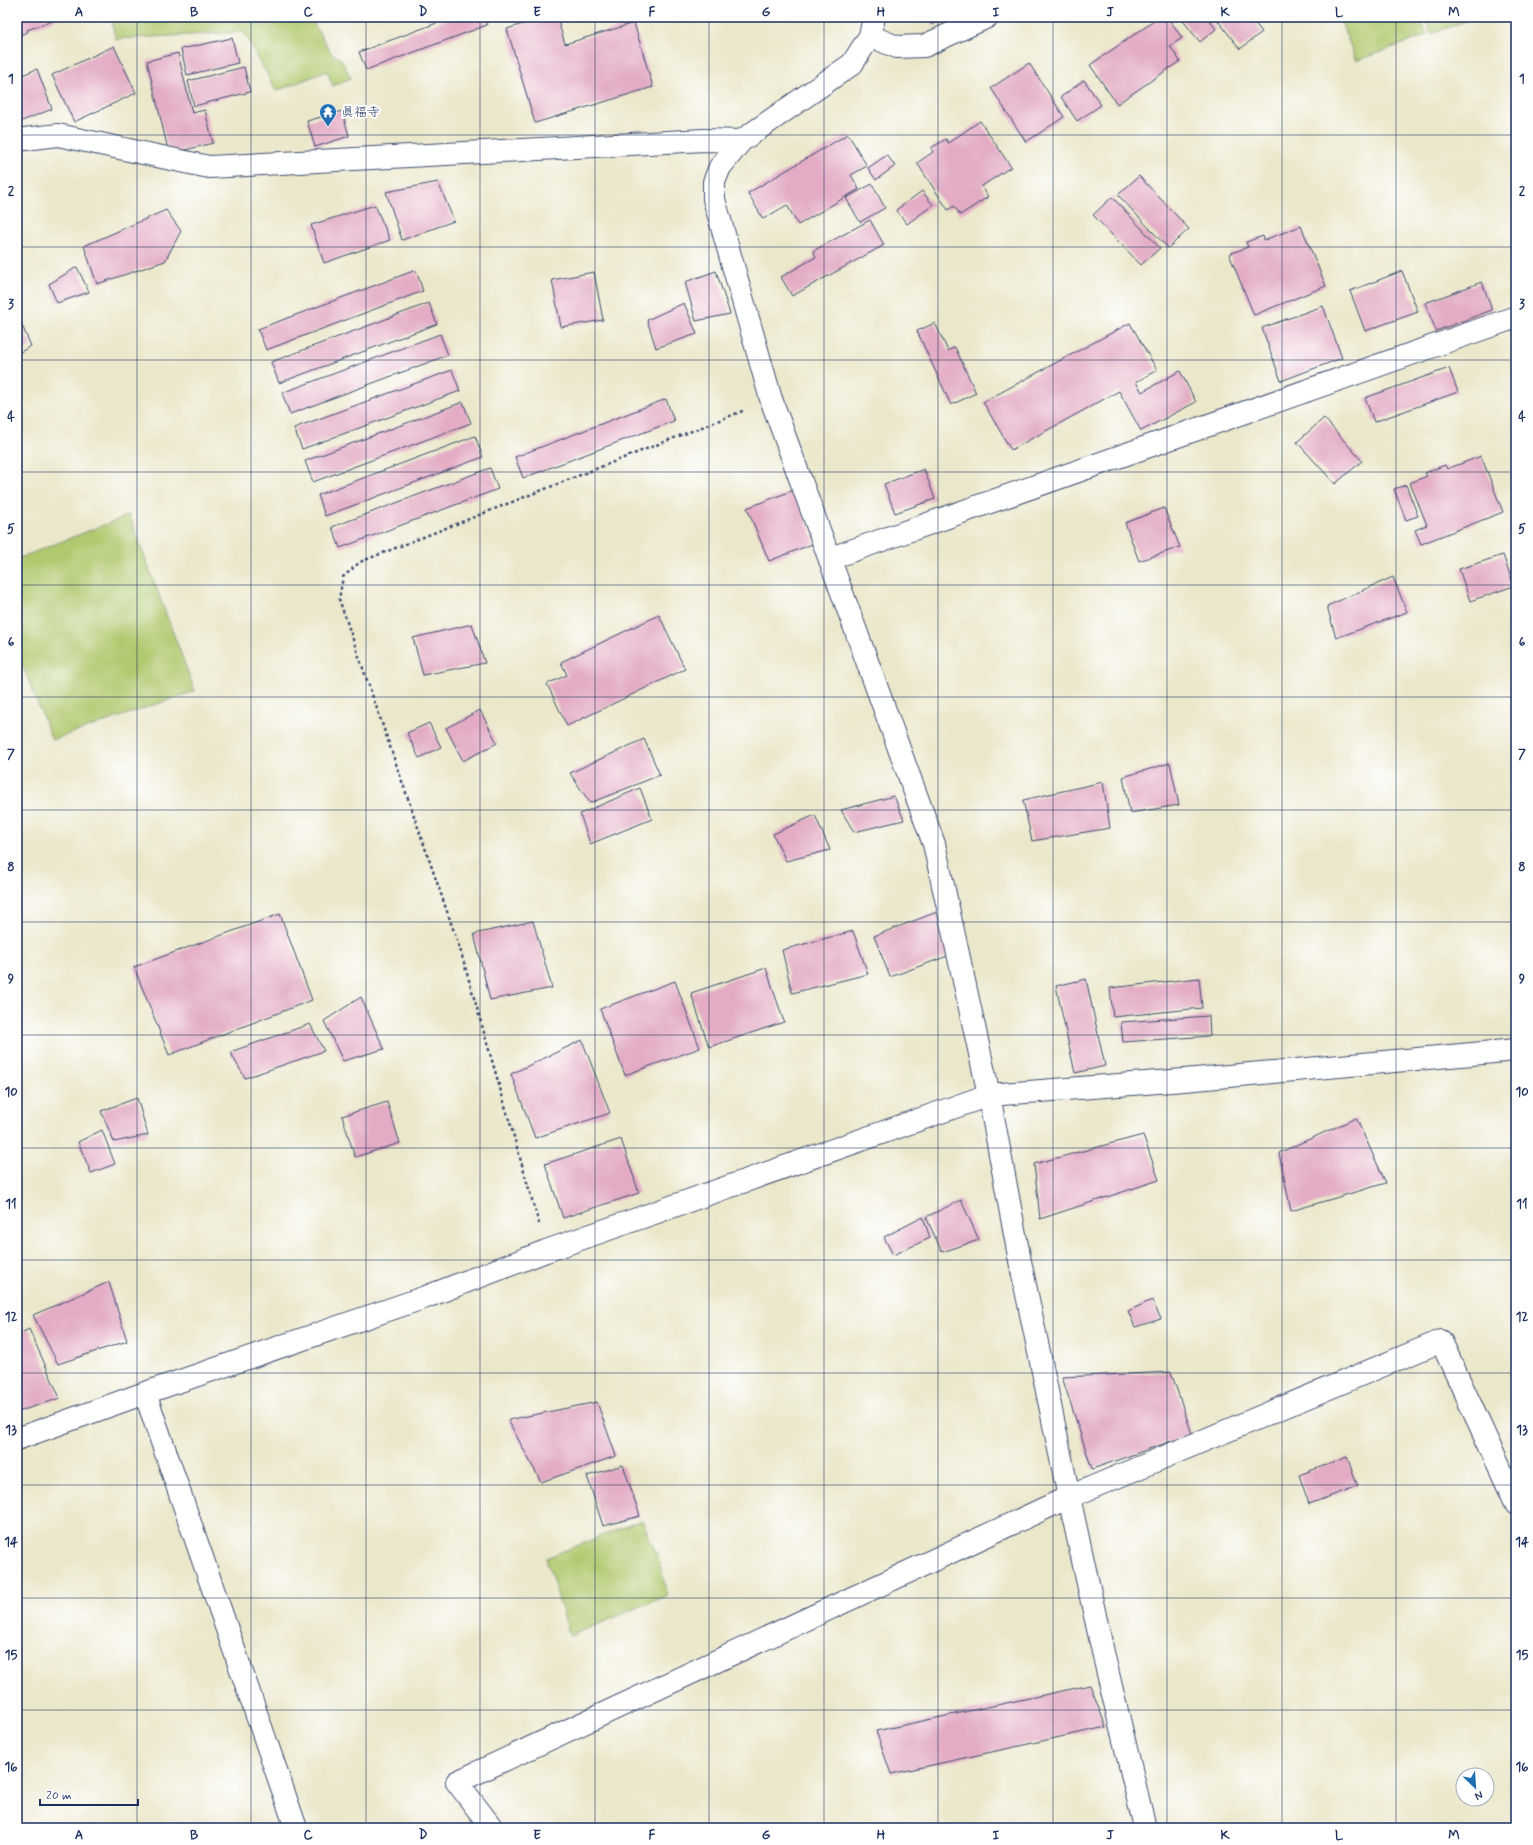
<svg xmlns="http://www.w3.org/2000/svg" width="1533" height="1845" font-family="Mynerve,'Klee One',sans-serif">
  <rect width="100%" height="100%" fill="#fff"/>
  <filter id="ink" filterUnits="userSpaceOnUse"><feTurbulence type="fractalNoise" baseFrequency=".025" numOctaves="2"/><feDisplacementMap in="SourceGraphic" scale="8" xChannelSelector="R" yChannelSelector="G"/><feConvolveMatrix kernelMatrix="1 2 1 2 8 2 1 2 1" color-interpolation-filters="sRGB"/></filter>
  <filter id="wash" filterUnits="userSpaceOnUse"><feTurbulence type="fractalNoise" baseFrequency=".012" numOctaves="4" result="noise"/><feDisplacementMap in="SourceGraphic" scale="16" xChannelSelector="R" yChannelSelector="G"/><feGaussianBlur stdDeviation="0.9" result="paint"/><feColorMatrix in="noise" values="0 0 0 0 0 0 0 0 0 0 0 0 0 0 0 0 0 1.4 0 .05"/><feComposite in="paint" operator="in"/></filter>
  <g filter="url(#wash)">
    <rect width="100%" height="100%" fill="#ebe7cb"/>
    <path fill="#b0c96e" stroke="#667c66" d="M 111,17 L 310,17 L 331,53 L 341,59 L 351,78 L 333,86 L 327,71 L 276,91 L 244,32 L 115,39 Z
      M 1339,17 L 1420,17 L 1427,35 L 1356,61 Z
      M 1425,17 L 1476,17 L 1431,34 Z
      M 129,515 L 195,691 L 52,740 L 17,651 L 17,559 Z
      M 642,1520 L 657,1555 L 668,1595 L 570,1636 L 546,1558 Z"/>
    <g id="blocks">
      <path fill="#e3acc4" d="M 17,17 L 63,17 L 27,30 L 28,32 L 17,36 Z
        M 453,17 L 484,17 L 487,25 L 366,70 L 359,52 Z
        M 545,17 L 557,17 L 565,44 L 634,23 L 653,87 L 535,123 L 507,29 Z
        M 928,17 L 950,17 L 932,25 Z
        M 1160,17 L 1168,17 L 1182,38 L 1170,46 L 1180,61 L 1117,104 L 1090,65 Z
        M 1180,17 L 1207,17 L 1216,29 L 1200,42 Z
        M 1215,17 L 1250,17 L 1262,32 L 1240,49 Z
        M 232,38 L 238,63 L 187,75 L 181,49 Z
        M 114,46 L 136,93 L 74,122 L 52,75 Z
        M 178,53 L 192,113 L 205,110 L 213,143 L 169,154 L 147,61 Z
        M 1029,63 L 1064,117 L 1026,142 L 991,88 Z
        M 244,67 L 250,92 L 194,106 L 188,81 Z
        M 37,69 L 52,109 L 17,123 L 17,77 Z
        M 1084,80 L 1101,105 L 1077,121 L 1061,97 Z
        M 342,111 L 349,136 L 315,147 L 307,121 Z
        M 980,121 L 1011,167 L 982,186 L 988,197 L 960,215 L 954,206 L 948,210 L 917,163 L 933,152 L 931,148 L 946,139 L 948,143 Z
        M 848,134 L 867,166 L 851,175 L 859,189 L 798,225 L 787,205 L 763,219 L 748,193 Z
        M 887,155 L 895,166 L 876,180 L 868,168 Z
        M 1139,176 L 1189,229 L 1168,248 L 1118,195 Z
        M 438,182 L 454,221 L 402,240 L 386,192 Z
        M 872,184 L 885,208 L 860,222 L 846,198 Z
        M 922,191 L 933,205 L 907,224 L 896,210 Z
        M 1112,197 L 1160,248 L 1141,265 L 1093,215 Z
        M 375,205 L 390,240 L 324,263 L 311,225 Z
        M 166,210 L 181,231 L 165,261 L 97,284 L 84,246 Z
        M 870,220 L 884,245 L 792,296 L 781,277 L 816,257 L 813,251 Z
        M 1301,226 L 1326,286 L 1254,315 L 1229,254 L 1248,247 L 1246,242 L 1263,236 L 1264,240 Z
        M 77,267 L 89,292 L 57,303 L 49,284 Z
        M 416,270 L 423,291 L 266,350 L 258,329 Z
        M 716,271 L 730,314 L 696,321 L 685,282 Z
        M 1402,271 L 1418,312 L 1365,331 L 1350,291 Z
        M 594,272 L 603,320 L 561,327 L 552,280 Z
        M 1482,282 L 1492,310 L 1436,331 L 1425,303 Z
        M 429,303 L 437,324 L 279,383 L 271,362 Z
        M 684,303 L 697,334 L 656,348 L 647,320 Z
        M 1323,306 L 1342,358 L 1281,381 L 1262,328 Z
        M 17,314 L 31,346 L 17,354 Z
        M 935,323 L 948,351 L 955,347 L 976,393 L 951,405 L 917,331 Z
        M 1130,323 L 1157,370 L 1136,382 L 1142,392 L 1180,371 L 1196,402 L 1141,431 L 1119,391 L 1011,450 L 983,402 Z
        M 440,334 L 448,355 L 290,414 L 282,393 Z
        M 1449,368 L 1458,392 L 1374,422 L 1365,398 Z
        M 452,370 L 460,391 L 302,449 L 294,428 Z
        M 666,399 L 674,421 L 523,478 L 515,457 Z
        M 463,402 L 471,423 L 313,482 L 305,461 Z
        M 1324,418 L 1362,461 L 1335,484 L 1297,442 Z
        M 475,436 L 483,457 L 325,516 L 318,495 Z
        M 1481,456 L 1503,512 L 1421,544 L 1415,530 L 1427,525 L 1410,483 L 1427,476 L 1425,473 L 1445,465 L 1447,469 Z
        M 490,468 L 498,489 L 340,548 L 332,527 Z
        M 924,469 L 935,499 L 895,513 L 884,484 Z
        M 1406,485 L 1418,516 L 1406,520 L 1394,489 Z
        M 794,490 L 815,543 L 769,561 L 747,508 Z
        M 1164,508 L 1180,547 L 1139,561 L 1125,523 Z
        M 1503,555 L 1514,586 L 1470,601 L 1459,569 Z
        M 1393,577 L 1407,612 L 1336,638 L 1327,606 Z
        M 659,615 L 685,669 L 567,726 L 547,684 L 567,675 L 561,662 Z
        M 472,624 L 485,663 L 423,675 L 413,638 Z
        M 480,710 L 497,743 L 463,761 L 446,728 Z
        M 429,723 L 441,747 L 419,758 L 407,733 Z
        M 644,739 L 660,775 L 590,803 L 570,773 Z
        M 1170,763 L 1179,805 L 1130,813 L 1123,777 Z
        M 1103,782 L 1110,828 L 1032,841 L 1023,800 Z
        M 640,788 L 652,819 L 590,844 L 580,814 Z
        M 894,796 L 904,820 L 854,832 L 841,810 Z
        M 815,815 L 830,850 L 786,861 L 773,834 Z
        M 937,912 L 953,954 L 890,977 L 874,936 Z
        M 280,914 L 312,1000 L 169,1055 L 134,967 Z
        M 533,921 L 552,988 L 490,1000 L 474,934 Z
        M 853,931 L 868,974 L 792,993 L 782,950 Z
        M 766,968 L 784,1022 L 709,1047 L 691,993 Z
        M 1199,978 L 1202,1008 L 1113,1017 L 1110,988 Z
        M 1086,979 L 1105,1066 L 1075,1073 L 1056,986 Z
        M 675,981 L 700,1048 L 625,1075 L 600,1009 Z
        M 361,997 L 384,1049 L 343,1061 L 324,1021 Z
        M 1209,1016 L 1210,1036 L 1123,1042 L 1121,1022 Z
        M 310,1024 L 324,1051 L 245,1078 L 230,1052 Z
        M 582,1040 L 610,1113 L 535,1138 L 511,1074 Z
        M 137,1098 L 148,1135 L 114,1142 L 101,1111 Z
        M 387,1102 L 400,1143 L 355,1157 L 342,1116 Z
        M 1356,1118 L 1386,1183 L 1291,1211 L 1279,1153 Z
        M 102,1130 L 115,1164 L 91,1173 L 78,1142 Z
        M 1143,1135 L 1159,1180 L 1040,1219 L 1034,1164 Z
        M 621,1139 L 639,1193 L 563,1218 L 545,1164 Z
        M 961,1200 L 979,1240 L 942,1252 L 926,1217 Z
        M 923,1217 L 930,1238 L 893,1255 L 884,1237 Z
        M 109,1282 L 127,1341 L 58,1364 L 33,1315 Z
        M 1152,1300 L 1161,1319 L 1135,1327 L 1128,1311 Z
        M 29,1329 L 60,1398 L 17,1412 L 17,1335 Z
        M 1171,1372 L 1192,1434 L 1092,1469 L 1062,1377 Z
        M 597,1402 L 616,1456 L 541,1482 L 508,1420 Z
        M 1347,1457 L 1358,1486 L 1309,1504 L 1299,1475 Z
        M 623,1465 L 640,1516 L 603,1526 L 587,1476 Z
        M 1090,1685 L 1106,1727 L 891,1774 L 876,1731 Z"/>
    </g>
  </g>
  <g filter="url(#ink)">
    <use href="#blocks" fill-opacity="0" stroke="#3a4b6e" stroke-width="1"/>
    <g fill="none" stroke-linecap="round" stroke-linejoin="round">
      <g stroke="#3a4b6e" stroke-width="24">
        <path id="minor" d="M 874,17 L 870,36 L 852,64 L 741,141 L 720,167 L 714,182 L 714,199 L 771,399 L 934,844 L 989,1095 L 1019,1256 L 1069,1497 L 1105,1661 L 1145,1828
          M 870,36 L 897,47 L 924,46 L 987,17
          M 17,140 L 58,135 L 209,167 L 704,140 L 741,141
          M 831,558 L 1516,317
          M 145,1393 L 296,1828
          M 17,1439 L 145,1393 L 426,1297 L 546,1251 L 989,1095 L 1184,1080 L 1516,1050
          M 492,1828 L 457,1782 L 1069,1497 L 1441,1341 L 1516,1503"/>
      </g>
      <path stroke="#3a4b6e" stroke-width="2.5" stroke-dasharray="3 3" stroke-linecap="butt" d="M 539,1224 L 460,949 L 339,599 L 343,577 L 360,562 L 745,410"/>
      <use href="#minor" stroke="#fff" stroke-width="22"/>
    </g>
  </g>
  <path fill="none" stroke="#1b2f5e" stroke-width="1" stroke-opacity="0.55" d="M 137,17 L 137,1828M 251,17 L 251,1828M 366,17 L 366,1828M 480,17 L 480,1828M 595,17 L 595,1828M 709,17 L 709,1828M 824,17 L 824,1828M 938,17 L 938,1828M 1053,17 L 1053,1828M 1167,17 L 1167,1828M 1282,17 L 1282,1828M 1396,17 L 1396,1828M 17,135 L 1516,135M 17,247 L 1516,247M 17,360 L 1516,360M 17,472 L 1516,472M 17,585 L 1516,585M 17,697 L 1516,697M 17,810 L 1516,810M 17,922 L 1516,922M 17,1035 L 1516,1035M 17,1148 L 1516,1148M 17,1260 L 1516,1260M 17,1373 L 1516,1373M 17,1485 L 1516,1485M 17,1598 L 1516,1598M 17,1710 L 1516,1710"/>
  <defs>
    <g id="temple-pin" transform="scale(0.9)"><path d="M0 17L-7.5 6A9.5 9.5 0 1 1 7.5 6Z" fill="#1f6fb2" stroke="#fff"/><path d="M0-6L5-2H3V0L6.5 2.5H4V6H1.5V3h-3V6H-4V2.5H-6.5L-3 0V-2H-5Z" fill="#fff"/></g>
  </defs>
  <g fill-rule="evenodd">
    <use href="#temple-pin" x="328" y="112"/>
  </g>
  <g text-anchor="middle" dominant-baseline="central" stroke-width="4" stroke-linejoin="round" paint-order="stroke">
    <g font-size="13" fill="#1b2f5e" stroke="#fff" text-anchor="start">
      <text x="341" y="112">眞福寺</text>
    </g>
  </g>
  <rect width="1533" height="1845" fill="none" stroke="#fff" stroke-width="44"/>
  <g transform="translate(1475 1787) rotate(155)"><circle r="19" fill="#ffffff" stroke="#a4acbf"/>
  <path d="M0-3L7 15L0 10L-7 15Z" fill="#1f6fb2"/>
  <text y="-6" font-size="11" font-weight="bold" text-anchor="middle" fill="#1b2f5e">N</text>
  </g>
  <path d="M40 1799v6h98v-6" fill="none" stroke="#1b2f5e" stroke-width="2"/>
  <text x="46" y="1799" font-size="12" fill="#1b2f5e" stroke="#ffffff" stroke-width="3" paint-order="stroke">20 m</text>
  <rect x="22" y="22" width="1489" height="1801" fill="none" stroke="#1b2f5e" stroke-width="1.5"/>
  <g font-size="13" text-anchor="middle" font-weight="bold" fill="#1b2f5e">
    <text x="79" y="16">A</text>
    <text x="194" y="16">B</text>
    <text x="308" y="16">C</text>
    <text x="423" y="16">D</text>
    <text x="537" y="16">E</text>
    <text x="652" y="16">F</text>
    <text x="766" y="16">G</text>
    <text x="881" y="16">H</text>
    <text x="996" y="16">I</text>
    <text x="1110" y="16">J</text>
    <text x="1225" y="16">K</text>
    <text x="1339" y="16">L</text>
    <text x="1454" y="16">M</text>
    <text x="11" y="83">1</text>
    <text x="1522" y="83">1</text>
    <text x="11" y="195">2</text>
    <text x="1522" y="195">2</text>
    <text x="11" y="308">3</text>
    <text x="1522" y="308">3</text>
    <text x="11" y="421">4</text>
    <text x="1522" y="421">4</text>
    <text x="11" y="533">5</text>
    <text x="1522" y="533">5</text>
    <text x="11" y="646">6</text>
    <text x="1522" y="646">6</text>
    <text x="11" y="758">7</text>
    <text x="1522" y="758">7</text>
    <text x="11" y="871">8</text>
    <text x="1522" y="871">8</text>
    <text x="11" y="983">9</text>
    <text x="1522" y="983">9</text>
    <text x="11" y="1096">10</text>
    <text x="1522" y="1096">10</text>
    <text x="11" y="1208">11</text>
    <text x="1522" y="1208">11</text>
    <text x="11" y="1321">12</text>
    <text x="1522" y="1321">12</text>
    <text x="11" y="1434">13</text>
    <text x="1522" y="1434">13</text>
    <text x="11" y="1546">14</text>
    <text x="1522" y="1546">14</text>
    <text x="11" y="1659">15</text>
    <text x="1522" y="1659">15</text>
    <text x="11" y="1771">16</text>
    <text x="1522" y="1771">16</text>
    <text x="79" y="1839">A</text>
    <text x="194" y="1839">B</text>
    <text x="308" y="1839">C</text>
    <text x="423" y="1839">D</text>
    <text x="537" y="1839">E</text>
    <text x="652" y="1839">F</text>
    <text x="766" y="1839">G</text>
    <text x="881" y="1839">H</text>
    <text x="996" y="1839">I</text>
    <text x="1110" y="1839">J</text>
    <text x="1225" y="1839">K</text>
    <text x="1339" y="1839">L</text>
    <text x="1454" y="1839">M</text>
  </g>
</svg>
